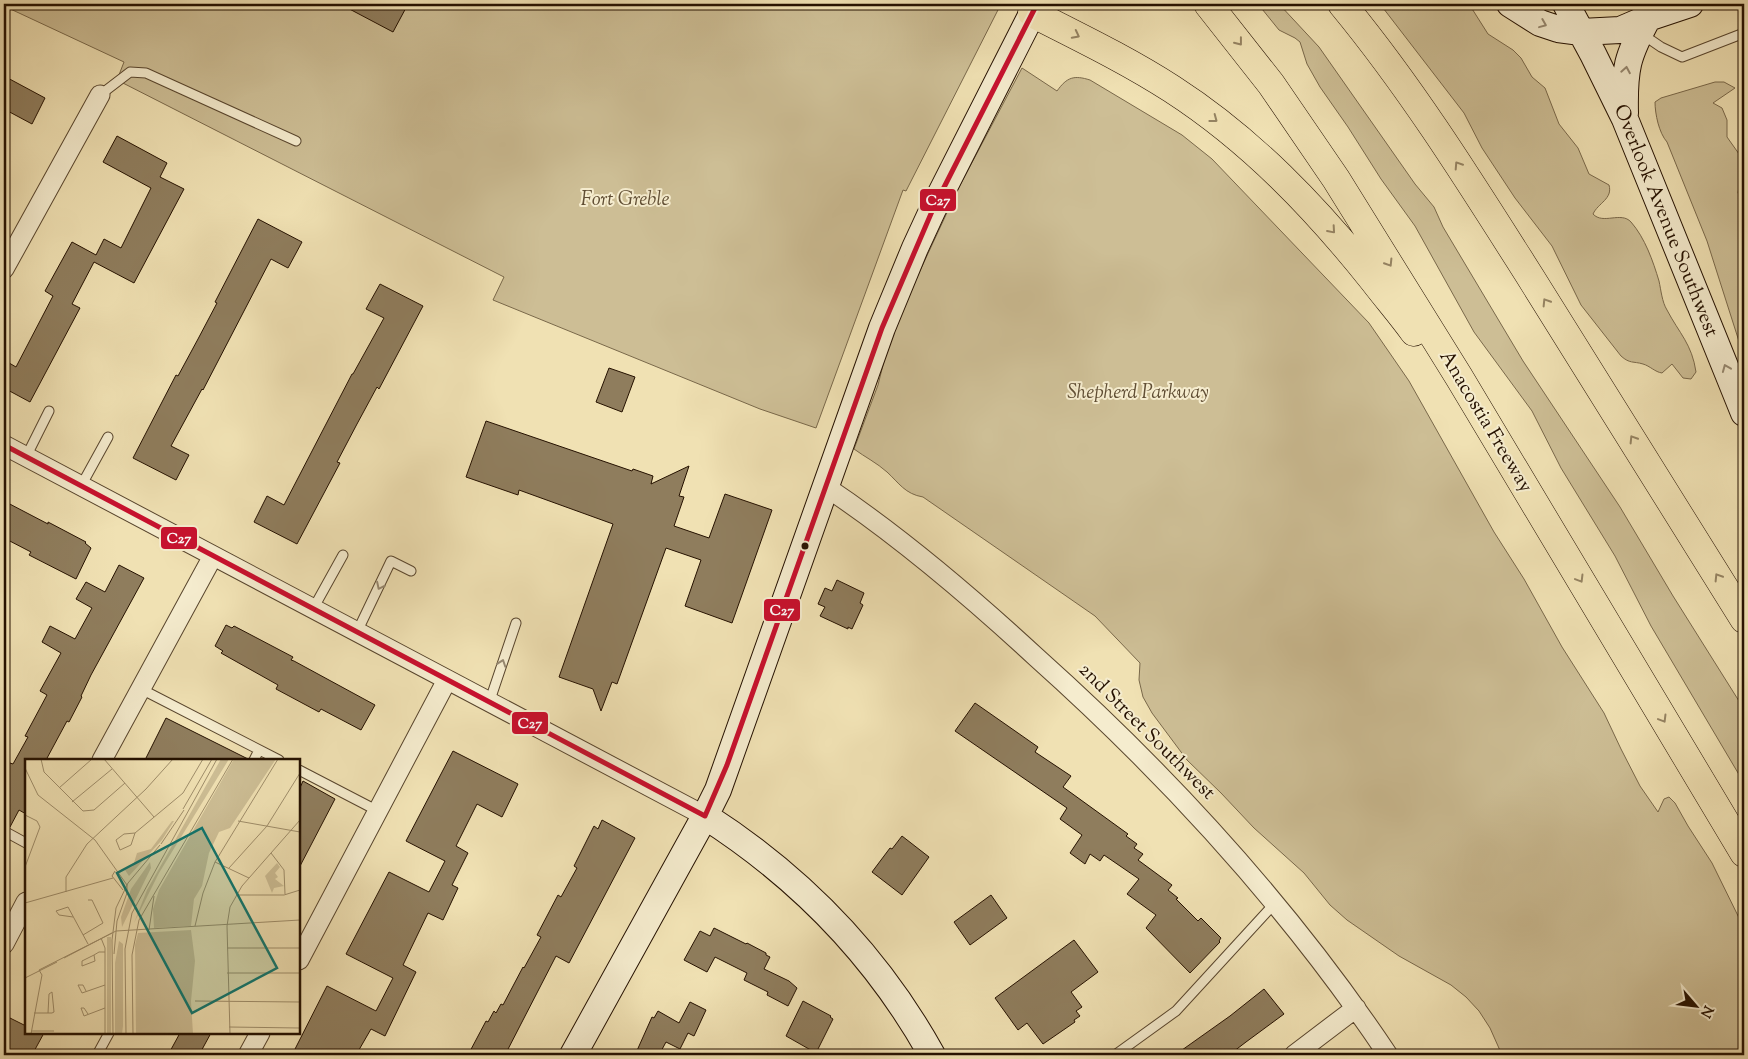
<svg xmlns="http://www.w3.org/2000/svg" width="1748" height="1059" font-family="'Sorts Mill Goudy',serif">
  <rect width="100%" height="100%" fill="#f0e1b3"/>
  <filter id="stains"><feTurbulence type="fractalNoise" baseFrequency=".004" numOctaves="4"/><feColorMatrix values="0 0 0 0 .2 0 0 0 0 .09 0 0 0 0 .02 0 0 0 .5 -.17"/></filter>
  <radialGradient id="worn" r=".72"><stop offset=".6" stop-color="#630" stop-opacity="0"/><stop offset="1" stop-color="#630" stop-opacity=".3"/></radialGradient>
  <path fill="#cdbe95" stroke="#79684a" d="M 4,4 L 1001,4 L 906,191 L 903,190 L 816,428 L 760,409 L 493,300 L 504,277 L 117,80 L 124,62 L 4,6 Z
    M 1258,4 L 1279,4 L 1319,47 L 1415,184 L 1434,207 L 1443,227 L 1523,361 L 1620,507 L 1673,596 L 1744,709 L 1744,783 L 1651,626 L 1615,556 L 1561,468 L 1532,411 L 1474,332 L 1415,226 L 1381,179 L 1348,127 L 1320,87 L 1307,64 L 1300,42 L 1295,38 L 1279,30 Z
    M 1380,4 L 1469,4 L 1488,34 L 1513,50 L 1521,58 L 1532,77 L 1545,88 L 1559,124 L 1578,148 L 1589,174 L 1609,185 C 1613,199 1598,203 1593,214 C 1603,225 1621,211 1631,222 C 1645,238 1653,261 1659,281 C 1661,290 1662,302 1667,310 C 1679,333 1692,344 1696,372 L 1691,379 L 1683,378 L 1672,364 L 1662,373 C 1655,372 1650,366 1643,364 C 1633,361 1630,364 1621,356 L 1581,305 L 1552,246 L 1515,198 L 1482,148 L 1464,113 Z
    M 1022,68 L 1057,91 C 1067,77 1074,75 1090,80 L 1182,135 L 1212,159 L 1369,323 L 1409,381 L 1494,532 L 1524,579 L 1562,647 L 1604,713 L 1621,749 L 1640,786 L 1658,812 L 1664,799 L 1669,797 L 1675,803 L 1688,826 L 1712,863 L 1744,928 L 1744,1055 L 1502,1055 L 1490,1028 L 1479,1011 L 1466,997 L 1451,985 L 1399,956 L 1347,920 L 1330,905 L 1304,873 L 1254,828 L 1221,793 L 1187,760 L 1152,713 L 1143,697 L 1139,680 L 1140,663 L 1095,616 L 923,497 C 905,494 899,483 887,472 C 877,463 865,457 854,449 L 878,385 L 891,333 L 958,189 Z
    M 1715,82 L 1724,82 L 1735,88 L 1713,103 L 1722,108 L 1727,120 L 1727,137 L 1744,161 L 1744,169 L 1740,179 L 1738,193 L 1741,197 L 1744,198 L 1744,357 L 1707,241 L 1667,142 C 1659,133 1655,114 1655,102 L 1661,98 Z"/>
  <path fill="#8f7d5d" stroke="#251100" d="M 340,4 L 408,4 L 393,32 Z
    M 4,76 L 45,98 L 32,124 L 4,109 Z
    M 117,136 L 167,163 L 160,177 L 184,189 L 134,283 L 94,262 L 72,304 L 80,308 L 30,402 L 4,388 L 4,360 L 16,367 L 53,296 L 45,291 L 72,242 L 96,255 L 104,239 L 121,248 L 151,188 L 103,162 Z
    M 258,219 L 302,242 L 288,268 L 271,259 L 203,390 L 202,389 L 171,446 L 189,455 L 176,480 L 133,458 L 176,375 L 178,376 L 198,339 L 217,303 L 215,302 Z
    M 380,284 L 423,306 L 379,389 L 377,387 L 357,424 L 337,462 L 340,463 L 297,544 L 254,522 L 267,496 L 284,505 L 352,374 L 353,374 L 384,318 L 366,309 Z
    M 609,368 L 635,377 L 622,412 L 596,402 Z
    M 486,421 L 632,471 L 633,469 L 653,476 L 651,484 L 689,466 L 679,496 L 684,497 L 674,526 L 709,538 L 725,494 L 772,510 L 732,623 L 685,606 L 701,560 L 666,548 L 617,684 L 612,682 L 601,711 L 593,689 L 559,677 L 613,524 L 519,490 L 518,495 L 466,477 Z
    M 4,501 L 48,524 L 48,522 L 86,542 L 85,543 L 91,548 L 76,579 L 29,555 L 31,552 L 4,538 Z
    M 119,565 L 144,578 L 91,675 L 81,696 L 82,697 L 69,722 L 67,721 L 46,760 L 26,760 L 26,814 L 19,810 L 10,827 L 4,825 L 4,775 L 10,763 L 13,764 L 28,737 L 25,736 L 47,695 L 40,691 L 61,653 L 42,642 L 50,626 L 75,639 L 92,608 L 76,599 L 86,582 L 105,592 Z
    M 837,580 L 864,593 L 860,603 L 863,605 L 852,629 L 848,627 L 848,629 L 820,616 L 825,607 L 818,604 L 825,588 L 832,591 Z
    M 226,625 L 232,628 L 234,626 L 293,657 L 291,660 L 294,661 L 375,705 L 361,730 L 321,709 L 319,712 L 276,689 L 278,685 L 221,653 L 223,651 L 215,646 Z
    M 975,703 L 1038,747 L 1035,752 L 1071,776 L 1063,787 L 1128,834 L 1126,836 L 1137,844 L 1134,848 L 1143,854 L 1138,860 L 1172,885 L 1168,890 L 1178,898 L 1176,899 L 1198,921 L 1201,918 L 1221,938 L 1219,941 L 1220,942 L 1190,973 L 1146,928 L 1156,915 L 1127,894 L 1139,879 L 1104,855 L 1100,861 L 1090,854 L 1085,864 L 1070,853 L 1082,835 L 1060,819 L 1067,808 L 955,731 Z
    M 166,718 L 248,759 L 248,760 L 145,760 Z
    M 453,751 L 518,784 L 502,817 L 477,804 L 456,846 L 468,853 L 452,885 L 458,888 L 443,920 L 428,913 L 403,965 L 416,972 L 385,1036 L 371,1029 L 356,1055 L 292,1055 L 327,986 L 376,1011 L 393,978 L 346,954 L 389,872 L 429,892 L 445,861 L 406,841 Z
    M 303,781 L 335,799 L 299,868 L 299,790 Z
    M 602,820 L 635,838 L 569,963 L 556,956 L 505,1055 L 468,1055 L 486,1021 L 488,1022 L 494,1011 L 496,1013 L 501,1004 L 503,1005 L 523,967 L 524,968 L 541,937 L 537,935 L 558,895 L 561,897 L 577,868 L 574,866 L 594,826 L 598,829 Z
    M 902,836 L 929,857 L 902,895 L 872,872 L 890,848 L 892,849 Z
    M 991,895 L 1007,918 L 970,945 L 954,922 Z
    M 714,928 L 746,944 L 747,943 L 766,953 L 766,955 L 770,957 L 764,969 L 789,981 L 797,988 L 788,1006 L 767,995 L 768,992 L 744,980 L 747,973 L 715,957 L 707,972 L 684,960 L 700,931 L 710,936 Z
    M 1074,940 L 1098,972 L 1071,992 L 1082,1007 L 1076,1011 L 1080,1016 L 1074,1020 L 1075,1022 L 1043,1044 L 1027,1023 L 1018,1030 L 995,998 Z
    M 1264,989 L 1284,1014 L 1246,1042 L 1229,1055 L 1175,1055 L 1230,1016 Z
    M 803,1001 L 831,1016 L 830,1017 L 833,1019 L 816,1053 L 786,1036 Z
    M 690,1002 L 706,1010 L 694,1036 L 688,1033 L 680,1049 L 666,1042 L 659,1055 L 635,1055 L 652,1017 L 654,1018 L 658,1011 L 679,1023 Z
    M 10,1018 L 26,1026 L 26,1033 L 44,1033 L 32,1055 L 15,1055 L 4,1049 L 4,1029 Z
    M 180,1033 L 211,1033 L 199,1055 L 168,1055 Z"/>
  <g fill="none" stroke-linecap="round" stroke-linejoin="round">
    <g stroke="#58452d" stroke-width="11">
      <path id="lane" d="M 1642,34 L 1661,47 L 1682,57 L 1744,33
        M 100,95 L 130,72 L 146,73 L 296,141
        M 26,457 L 49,411
        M 81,486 L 108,437
        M 313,609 L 343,555
        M 357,632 L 391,561 L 411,571
        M 141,689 L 279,760
        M 489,703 L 516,623
        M 254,760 L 259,750
        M 299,770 L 378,811
        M 4,831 L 26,843
        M 97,1055 L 109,1033
        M 1115,1055 L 1176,1011 L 1275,903"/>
    </g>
    <g stroke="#58452d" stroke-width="21">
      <path id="street" d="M 4,269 L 100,95
        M 4,445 L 705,816
        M 826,487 C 901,537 970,596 1036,657 C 1169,776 1289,907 1388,1055
        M 102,760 L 213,556
        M 4,944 L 26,902
        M 299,960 L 447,680
        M 248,1055 L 260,1033
        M 1294,1055 L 1356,1008"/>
    </g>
    <g stroke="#251100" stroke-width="28">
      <path id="secondary" d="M 1510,4 L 1540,23 L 1558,29 L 1581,32 L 1620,30 L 1648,18 L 1690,4
        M 1566,4 L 1593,54 L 1625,119 L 1744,413
        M 1625,113 C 1624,69 1627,56 1648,18 L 1646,12
        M 705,816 C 800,877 877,956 932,1055
        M 573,1055 L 705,816 L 718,790 L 882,328 L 915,248 L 933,209 L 1037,4"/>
    </g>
    <g stroke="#251100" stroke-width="29">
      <path id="highway" d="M 1208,4 L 1271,84 L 1336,179 L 1459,377 L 1744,853
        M 1342,4 C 1413,90 1472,185 1531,278 C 1602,392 1673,505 1744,619
        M 1032,13 C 1079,37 1127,60 1172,89 C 1251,140 1316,208 1374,281 C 1387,298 1401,314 1414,332"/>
    </g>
    <use href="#lane" stroke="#f5ecce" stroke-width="9"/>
    <use href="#street" stroke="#f5ecce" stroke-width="19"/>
    <use href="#secondary" stroke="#f5ecce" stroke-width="26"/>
    <use href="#highway" stroke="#f0e1b3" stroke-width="28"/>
    <g stroke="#f5ecce" stroke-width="9">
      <path id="bus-1" d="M 4,445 L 705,816
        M 705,816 L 727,765 L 882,328 L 933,209 L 1037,4"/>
    </g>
    <use href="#bus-1" stroke="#c8102e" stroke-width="5"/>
  </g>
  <defs><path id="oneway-chevron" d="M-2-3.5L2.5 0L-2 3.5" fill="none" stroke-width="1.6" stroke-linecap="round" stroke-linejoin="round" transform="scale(1.25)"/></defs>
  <g stroke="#978971">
    <use href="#oneway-chevron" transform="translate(1543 24) rotate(22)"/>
    <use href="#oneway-chevron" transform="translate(1626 70) rotate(-80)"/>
    <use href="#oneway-chevron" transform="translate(1726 368) rotate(-112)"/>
    <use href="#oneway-chevron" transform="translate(380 586) rotate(116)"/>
    <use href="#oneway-chevron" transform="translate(502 663) rotate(-71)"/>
  </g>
  <g stroke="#958362">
    <use href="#oneway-chevron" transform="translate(1076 35) rotate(27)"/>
    <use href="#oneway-chevron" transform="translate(1239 42) rotate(52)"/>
    <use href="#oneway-chevron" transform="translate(1214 119) rotate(37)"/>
    <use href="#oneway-chevron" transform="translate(1458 165) rotate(-123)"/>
    <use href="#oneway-chevron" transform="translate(1332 230) rotate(49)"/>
    <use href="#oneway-chevron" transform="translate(1389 263) rotate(58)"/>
    <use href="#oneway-chevron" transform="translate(1546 302) rotate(-122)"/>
    <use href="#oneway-chevron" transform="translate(1633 439) rotate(-122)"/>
    <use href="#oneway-chevron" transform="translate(1718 577) rotate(-122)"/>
    <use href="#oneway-chevron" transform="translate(1580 579) rotate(59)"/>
    <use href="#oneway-chevron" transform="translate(1663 719) rotate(59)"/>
  </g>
  <circle fill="#251100" stroke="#f5ecce" stroke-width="2" cx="805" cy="546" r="4.5"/>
  <g text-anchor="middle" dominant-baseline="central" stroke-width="4" stroke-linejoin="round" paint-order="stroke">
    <g font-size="20" font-style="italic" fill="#604e34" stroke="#f5ecce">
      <text x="625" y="200">Fort Greble</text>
      <text x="1138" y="393">Shepherd Parkway</text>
    </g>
    <g font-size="20" fill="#251100" stroke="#f5ecce">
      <text transform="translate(1665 221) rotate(68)">Overlook Avenue Southwest</text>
      <text transform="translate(1485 422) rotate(59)">Anacostia Freeway</text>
      <text transform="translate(1146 732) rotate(45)">2nd Street Southwest</text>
    </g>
  </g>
  <g transform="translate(25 759)">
    <rect width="275" height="275" fill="#f0e1b3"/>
    <path d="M 196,0 L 204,0 L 134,114 L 109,164 L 122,131 ZM 209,0 L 251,0 L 205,69 L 194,73 L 184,94 L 177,127 L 169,140 L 166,167 L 129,169 L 128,150 L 134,131 ZM 147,62 L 149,62 L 137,81 L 104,117 L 100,111 L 108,107 L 112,94 L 126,90 ZM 125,103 L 126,109 L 97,168 L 96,158 L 106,130 ZM 252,104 L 255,108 L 250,114 L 253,118 L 250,120 L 259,127 L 249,129 L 247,134 L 240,117 ZM 166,171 L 170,202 L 166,242 L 168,275 L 111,275 L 110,186 L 113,174 ZM 82,178 L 86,178 L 86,275 L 82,275 ZM 94,182 L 98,185 L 98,267 L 97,275 L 90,275 L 90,204 Z" fill="#cdbe95"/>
    <path fill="none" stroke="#9f8e6b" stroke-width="1" d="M 16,0 L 19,13 L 58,52 L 69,51 L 100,24M 79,0 L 129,58M 0,9 L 13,36 L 70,81 L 102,126M 34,29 L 67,0M 47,43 L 87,10M 158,50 L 187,0M 0,56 L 12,62 L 15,68 L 0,108M 213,62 L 275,73M 110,74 L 158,34 L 178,0M 110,74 L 106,86 L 95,91 L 91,81 L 99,75 ZM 136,85 L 159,51M 246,94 L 259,111 L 260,135M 190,103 L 224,119M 204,109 L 242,67 L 275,14M 90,112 L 87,117 L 98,131M 41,133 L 41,118 L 62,85 L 121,30 L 148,0M 211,136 L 259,136 L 275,131M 0,144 L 88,119M 48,158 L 34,156 L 31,152 L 43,148 L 63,185M 170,167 L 178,134 L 190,103 L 253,0M 124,171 L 129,137M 58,176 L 78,164 L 67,141 L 63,141M 76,179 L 80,189 L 80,275M 202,189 L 275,189M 89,195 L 92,162 L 102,134 L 102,126M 69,196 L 70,202 L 57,207 L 57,202 L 69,196 L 74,193 L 80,193M 39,199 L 87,174M 14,211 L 91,172 L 275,161M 202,214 L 275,214M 0,219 L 32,203M 61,232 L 58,226 L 53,226 L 57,234 L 80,226M 170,242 L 275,243M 9,254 L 27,254 L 29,253 L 27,233 L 24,235 L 23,254M 63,255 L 59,249 L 56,249 L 59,257 L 80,249M 204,268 L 275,269M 6,272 L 29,272M 6,275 L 17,216 L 14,211M 88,275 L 87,181 L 91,149 L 103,124 L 135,86M 101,275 L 100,190 L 107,154 L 192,0M 108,275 L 107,196 L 114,161 L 208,0M 205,275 L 202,167 L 205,148 L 217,127 L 275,61"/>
    <path fill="#0f766e" fill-opacity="0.15" stroke="#0f766e" stroke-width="2.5" d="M 177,69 L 252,209 L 167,254 L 92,114 Z"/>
    <rect width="275" height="275" fill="none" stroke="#251100" stroke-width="2.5"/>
  </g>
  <g stroke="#f5ecce" stroke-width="2">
    <rect x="919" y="188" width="38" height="24" rx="5" fill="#c8102e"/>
    <rect x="160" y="526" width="38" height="24" rx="5" fill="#c8102e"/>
    <rect x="763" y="598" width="38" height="24" rx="5" fill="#c8102e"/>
    <rect x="511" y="711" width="38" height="24" rx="5" fill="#c8102e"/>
  </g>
  <g font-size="14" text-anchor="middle" font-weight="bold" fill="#fff">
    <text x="938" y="205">C27</text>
    <text x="179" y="543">C27</text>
    <text x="782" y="615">C27</text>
    <text x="530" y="728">C27</text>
  </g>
  <rect width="1748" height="1059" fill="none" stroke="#f0e1b3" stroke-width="20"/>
  <rect x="5" y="5" width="1738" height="1049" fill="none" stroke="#251100" stroke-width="2.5"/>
  <rect x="10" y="10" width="1728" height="1039" fill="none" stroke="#251100"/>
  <g transform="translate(1696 1006) rotate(118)" stroke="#f5ecce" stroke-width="4" paint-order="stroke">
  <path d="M0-4L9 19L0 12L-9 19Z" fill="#251100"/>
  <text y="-8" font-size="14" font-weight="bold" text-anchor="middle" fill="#251100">N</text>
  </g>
  <rect width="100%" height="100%" filter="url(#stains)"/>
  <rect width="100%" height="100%" fill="url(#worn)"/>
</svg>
